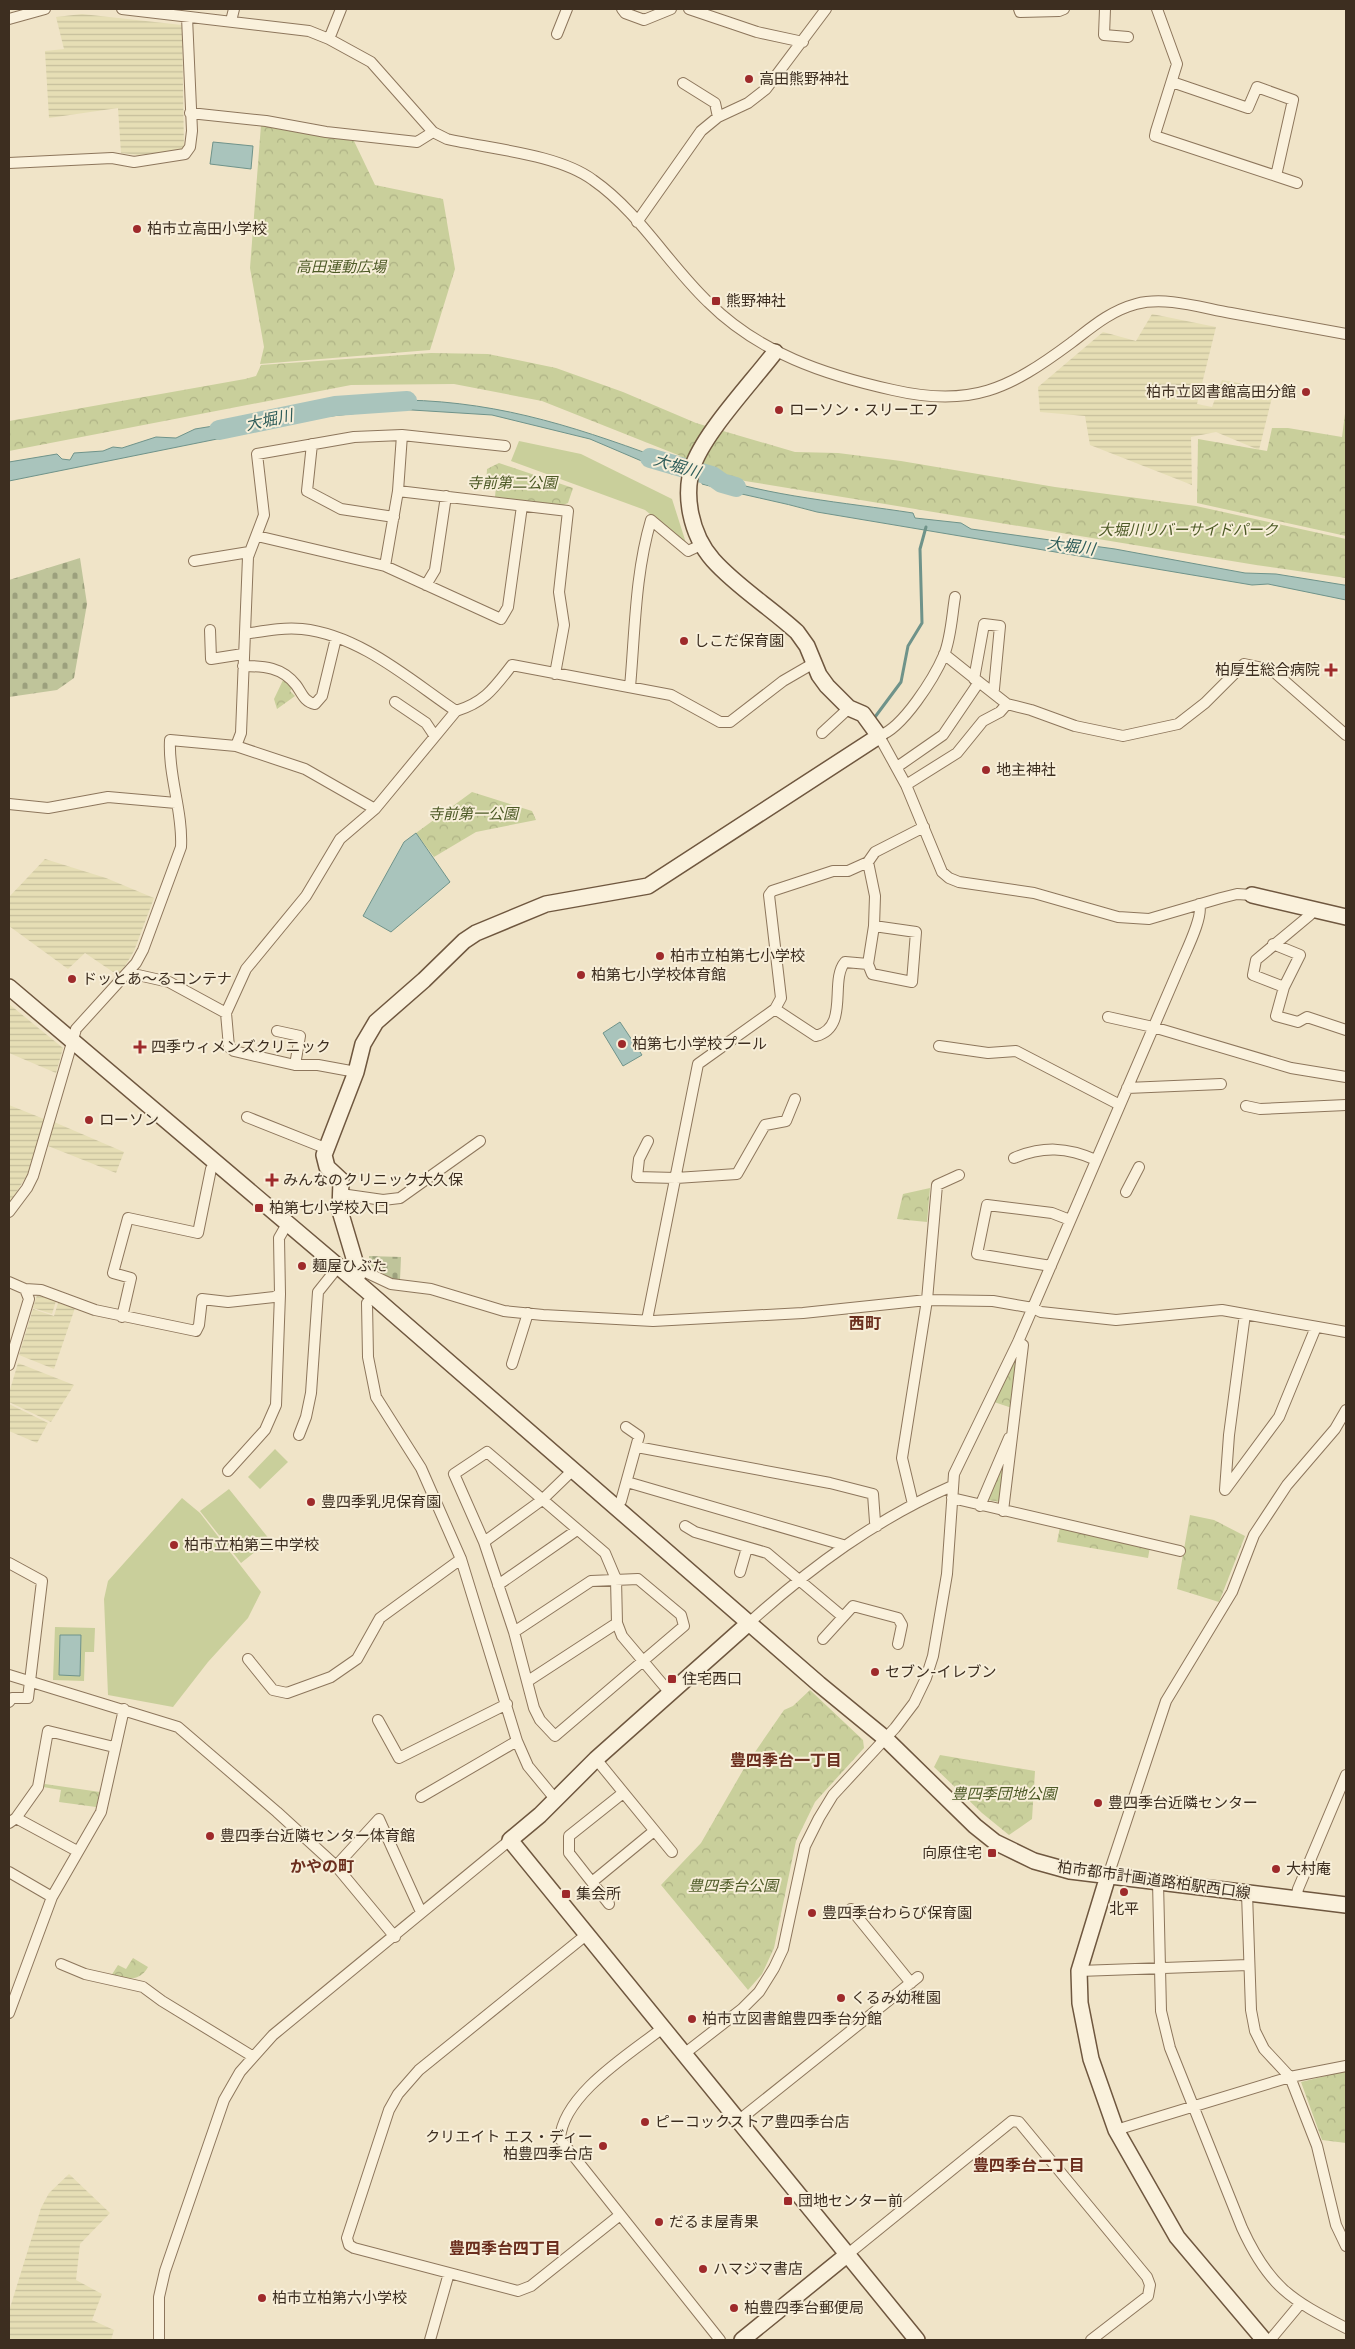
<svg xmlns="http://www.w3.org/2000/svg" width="1355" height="2349" font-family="'Roboto Serif','Noto Sans JP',serif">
  <defs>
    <pattern id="farmland-rules" width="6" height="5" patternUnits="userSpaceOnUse" patternTransform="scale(1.25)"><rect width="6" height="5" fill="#e6deb5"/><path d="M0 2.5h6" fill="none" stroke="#c6bf9b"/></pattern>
    <pattern id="cemetery-stones" width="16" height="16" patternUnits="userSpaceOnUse" patternTransform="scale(1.25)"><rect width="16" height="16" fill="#bfc49a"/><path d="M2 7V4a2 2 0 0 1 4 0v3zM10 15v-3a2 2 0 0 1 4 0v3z" fill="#9ca07d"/></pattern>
    <pattern id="park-crowns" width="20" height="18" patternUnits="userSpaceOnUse" patternTransform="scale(1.25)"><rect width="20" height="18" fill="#c9cf9b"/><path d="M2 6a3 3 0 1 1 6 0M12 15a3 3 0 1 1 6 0" fill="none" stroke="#aeb285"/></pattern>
  </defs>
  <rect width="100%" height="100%" fill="#f0e4c8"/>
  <path fill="url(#farmland-rules)" d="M 82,14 L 182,25 L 184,150 L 138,155 L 121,153 L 118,108 L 49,118 L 45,51 L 64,49 L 56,17 Z
    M 1152,314 L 1216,327 L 1197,404 L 1212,407 L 1222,380 L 1274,389 L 1259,450 L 1216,432 L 1191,437 L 1192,485 L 1090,445 L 1085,416 L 1040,412 L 1038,387 L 1103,332 L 1136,341 Z
    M 45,859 L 106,878 L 154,898 L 134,951 L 119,976 L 85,953 L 68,969 L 9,926 L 9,897 Z
    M 9,1004 L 63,1048 L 56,1073 L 9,1053 Z
    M 9,1105 L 44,1119 L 29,1172 L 9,1204 Z
    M 54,1122 L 124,1152 L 116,1173 L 48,1146 Z
    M 37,1295 L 56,1301 L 52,1314 L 33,1308 Z
    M 58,1303 L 75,1308 L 54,1369 L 19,1355 L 33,1309 L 54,1316 Z
    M 18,1363 L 74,1385 L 51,1422 L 9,1402 L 9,1393 Z
    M 9,1404 L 48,1423 L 37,1443 L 9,1431 Z
    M 69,2174 L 110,2213 L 80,2244 L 76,2280 L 102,2294 L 92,2320 L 114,2330 L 111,2340 L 9,2340 L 9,2311 L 41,2208 L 49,2193 Z"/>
  <path fill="#c9cf9b" d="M 519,441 L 581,454 L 672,499 L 686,543 L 645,510 L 511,461 Z
    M 275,1449 L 288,1462 L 260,1489 L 248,1477 Z
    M 229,1489 L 270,1540 L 241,1563 L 200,1511 Z
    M 182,1498 L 200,1513 L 261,1592 L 248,1618 L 208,1662 L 173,1707 L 108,1695 L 104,1599 L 108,1581 Z
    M 55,1627 L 95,1628 L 94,1652 L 85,1652 L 84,1681 L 53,1680 Z"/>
  <path fill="url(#cemetery-stones)" d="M 80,558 L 87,604 L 74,678 L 57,690 L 9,697 L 9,580 Z
    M 369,1256 L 401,1257 L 400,1280 L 392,1280 L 369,1265 Z"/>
  <path fill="url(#park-crowns)" d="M 261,125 L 354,141 L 375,185 L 443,199 L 455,269 L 430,350 L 260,364 L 264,347 L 250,268 Z
    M 431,353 L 488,354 L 556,368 L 623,392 L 696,423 L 795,452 L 838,453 L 901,461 L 1055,487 L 1196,506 L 1346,539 L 1346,578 L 1256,565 L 745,481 L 702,468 L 678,455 L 542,401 L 454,384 L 351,385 L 9,451 L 9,421 L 245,379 L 256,376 L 261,365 Z
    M 1346,406 L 1346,536 L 1197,503 L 1198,439 L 1267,451 L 1272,428 L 1288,428 L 1342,437 Z
    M 499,463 L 573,488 L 568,503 L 563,505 L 495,497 L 496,486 L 486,485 L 487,469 Z
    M 284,678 L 293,687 L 290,691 L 295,696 L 277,709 L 274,699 Z
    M 472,792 L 532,811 L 536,820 L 476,832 L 434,857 L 416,833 Z
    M 930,1188 L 927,1222 L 897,1219 L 903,1194 Z
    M 1017,1354 L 1015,1409 L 994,1402 Z
    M 1006,1455 L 1000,1502 L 988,1500 Z
    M 1190,1515 L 1214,1520 L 1245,1536 L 1219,1602 L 1177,1589 Z
    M 1060,1527 L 1150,1547 L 1148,1558 L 1057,1542 Z
    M 810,1690 L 863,1740 L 864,1748 L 815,1802 L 796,1841 L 774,1948 L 762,1974 L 748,1990 L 661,1885 L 701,1843 L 746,1765 L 784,1710 L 793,1706 Z
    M 940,1755 L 1035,1771 L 1032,1819 L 1009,1835 L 982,1813 L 934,1767 Z
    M 45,1784 L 100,1792 L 96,1807 L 59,1802 L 61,1790 L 43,1787 Z
    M 133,1958 L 148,1967 C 140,1982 126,1979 111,1976 L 118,1965 L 126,1969 Z
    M 1346,2071 L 1346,2143 L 1322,2140 L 1301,2082 Z"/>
  <path fill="#a9c4bc" stroke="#6f938a" d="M 213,142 L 253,146 L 251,169 L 210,164 Z
    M 405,400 C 505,402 584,430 676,464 L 672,474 L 590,439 L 492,415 L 396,409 L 304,419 L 259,428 L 257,419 L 300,410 Z
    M 244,421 L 247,433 L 9,481 L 9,462 L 57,454 L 62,459 L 70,460 L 74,453 L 103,451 L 113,447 L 122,448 L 156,437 L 176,438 L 195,429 Z
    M 703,474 C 772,497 842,502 913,513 L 915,518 L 961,523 L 971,529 L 1115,549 L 1245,573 L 1276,574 L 1344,585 L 1346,585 L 1346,600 L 1268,584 L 1252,585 L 817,512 C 779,501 740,495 702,484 Z
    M 416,833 L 450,882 L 391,932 L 363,916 L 404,842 Z
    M 620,1022 L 642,1055 L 623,1066 L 603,1033 Z
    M 60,1635 L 81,1635 L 80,1676 L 59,1675 Z"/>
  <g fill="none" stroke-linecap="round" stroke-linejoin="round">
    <path stroke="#6f938a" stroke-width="3" d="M 875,717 L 901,682 L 908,646 L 922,623 L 920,549 L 926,527"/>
    <path stroke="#a9c4bc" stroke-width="20" d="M 219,430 L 335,406 L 407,401
      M 650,458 L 712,476 L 722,483 L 736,487"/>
    <g stroke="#8d765c" stroke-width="12">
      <path id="street" d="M 122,9 L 309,31 L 329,39 L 371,62 L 433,132 L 447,139 C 490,149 558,154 593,180 C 639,212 668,264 708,302 C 759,353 825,375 893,390 C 971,408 1009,389 1071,343 C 1092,327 1110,311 1136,304 C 1166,296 1202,308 1231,313 C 1270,320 1308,327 1346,334
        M 622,9 L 625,13 L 644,20 L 671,9
        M 689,9 L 757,32 L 803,42
        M 1019,9 L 1020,12 L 1059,11 L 1064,9
        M 1105,9 L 1104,35 L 1128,37
        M 1157,9 L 1177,64 L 1156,131 L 1155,136 L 1276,176 L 1293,100 L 1257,87 L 1248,108 L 1172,82
        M 9,19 L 45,9
        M 231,21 L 234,9
        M 557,34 L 567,9
        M 329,39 L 341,9
        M 683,83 L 715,103 L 718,117
        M 190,113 L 266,121 L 326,132 L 417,142 L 433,132
        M 9,163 L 112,158 L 134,162 L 185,154 L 190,147 L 192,131 L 187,17
        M 1276,176 L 1297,183
        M 637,222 L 701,131 L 718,117 L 748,103 L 766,89 L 826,9
        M 312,444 L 307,491 L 341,509 L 394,517
        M 398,491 L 568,511 L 559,592 L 564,625 L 555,674
        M 257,536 L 385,566 L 501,619 L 508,607 L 522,506
        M 194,561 L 249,552
        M 385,566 L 398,491 L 402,435
        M 426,585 L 435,570 L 446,496
        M 955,597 C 952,615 951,638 944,655 C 934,678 903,728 879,736 L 906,785 L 942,872 L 949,878 L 959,882 L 1034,893 L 1118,917 L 1149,919 L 1221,898 L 1237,894 L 1252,895
        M 210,630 L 211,659 L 243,654
        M 245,634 C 264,631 283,627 302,629 C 360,635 410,680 456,711
        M 243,666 C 264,666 282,667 296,685 C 302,693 304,702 315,704 L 322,696 L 336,638
        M 974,679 L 984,624 L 1000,626 L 994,689 L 992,692
        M 630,687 C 635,632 635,574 651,520 L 688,551 L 701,545
        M 395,702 L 426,723 L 434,735
        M 1007,704 L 1031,710 L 1075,726 L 1123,736 L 1178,724 L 1205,703 L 1244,664 L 1272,670 L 1346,735
        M 822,733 L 849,708
        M 236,746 L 305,769 L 375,809
        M 897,767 L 943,735 L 979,682 L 944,654
        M 906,785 L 957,753 L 983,721 L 1000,712 L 1007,704 L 979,682
        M 9,804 L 48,808 L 108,797 L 176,803
        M 868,862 L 875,896 L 874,926
        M 1273,944 L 1300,955 L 1284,987 L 1276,1016 L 1298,1022 L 1307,1017 L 1346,1030
        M 129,973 L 169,982 L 226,1013 L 246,969 L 306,896 L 340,839 L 375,809 L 456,711 C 485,702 494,688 512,665 L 671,695 L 720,722 L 730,722 L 783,681 L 814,663
        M 1284,987 L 1253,975 L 1256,960 L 1310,915 L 1311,909
        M 775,1009 L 816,1036 C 850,1027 829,981 845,962 L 868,964 L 872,974 L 912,982 L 916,932 L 874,926 L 868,964
        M 226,1013 L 229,1047 L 234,1051 L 295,1065 L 318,1065 L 356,1072
        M 1108,1017 L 1153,1027 L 1291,1068 L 1346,1077
        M 277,1031 L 300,1036 L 295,1065
        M 939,1046 L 988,1053 L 1016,1051 L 1120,1105
        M 1127,1088 L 1221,1084
        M 1246,1106 L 1260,1109 L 1346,1105
        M 247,1117 L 325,1148
        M 648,1141 L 639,1159 L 637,1177 L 676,1178 L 737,1174 L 765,1125 L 786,1121 L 795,1099
        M 1014,1158 C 1043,1146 1067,1147 1096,1160
        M 1126,1192 L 1139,1167
        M 341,1194 L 383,1200 L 400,1198 L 480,1141
        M 9,1212 L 27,1188 L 33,1176 L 76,1029 L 136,963 L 143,950 L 181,847 C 183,811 168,776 170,740 L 236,746 L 241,733 L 248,557 L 264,515 L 257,454 L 354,437 L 402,435 L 505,446
        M 1051,1266 L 977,1254 L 987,1205 L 1052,1213 L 1070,1220
        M 357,1268 L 391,1284 L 431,1289 L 504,1311 L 543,1315 L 653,1321 L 803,1313 L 927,1300 L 993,1301 L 1033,1308 L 1041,1312 L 1116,1320 L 1222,1310 L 1346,1332
        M 9,1282 L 25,1289 L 29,1299 L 9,1365
        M 25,1289 L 41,1290 L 95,1310 L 196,1331 L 199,1325 L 202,1299 L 228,1302 L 274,1297 L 280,1294
        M 374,1297 L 367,1303 L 368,1357 L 376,1397 L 421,1468 L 461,1559 L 517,1741 L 528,1766 L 556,1800
        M 1245,1314 L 1229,1435 L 1225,1490 L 1279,1417 L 1316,1327
        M 122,1317 L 131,1278 L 113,1273 L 128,1218 L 198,1233 L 211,1169 L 216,1163
        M 647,1320 L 698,1064 L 775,1009 L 781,998 L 769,895 L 772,891 L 833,871 L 848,871 L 868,862 L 875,852 L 924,827
        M 512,1364 L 528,1313
        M 299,1435 L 306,1417 L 311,1393 L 318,1292 L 338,1267
        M 637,1447 L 830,1483 L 873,1494 L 875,1522 L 877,1526
        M 228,1471 L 265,1430 L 276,1405 L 280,1294 L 279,1238 L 287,1224
        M 627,1482 L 843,1545
        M 952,1498 L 1180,1551
        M 913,1504 L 902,1458 L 927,1300 L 937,1185 L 959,1175
        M 616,1506 L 621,1501 L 639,1436 L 626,1427
        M 980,1506 L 1009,1438
        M 1003,1511 L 1023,1345 L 1018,1342
        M 685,1526 L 695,1532 L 767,1553 L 843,1617 L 853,1606 L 898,1618 L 902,1625 L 898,1644
        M 484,1542 L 542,1500 L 574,1469
        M 9,1563 L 42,1581 L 28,1698 L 12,1698 L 9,1702
        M 740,1572 L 747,1548
        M 498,1585 L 577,1530
        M 750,1622 C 811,1567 876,1519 952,1486
        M 514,1632 L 591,1581 L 638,1579 L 681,1615 L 684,1626 L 555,1736 L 540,1720 L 534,1708 L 514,1632 L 484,1542 L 454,1474 L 487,1452 L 605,1553 L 616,1579 L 617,1623 L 622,1636 L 670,1693
        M 823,1639 L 843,1617
        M 248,1659 L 273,1690 L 287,1693 L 331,1677 L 357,1659 L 380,1618 L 461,1559
        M 9,1675 L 178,1727 L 277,1812 L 336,1866 L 395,1937
        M 528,1681 L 617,1623
        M 378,1720 L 399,1758 L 507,1704
        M 596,1759 L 672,1852
        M 421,1797 L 517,1741
        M 16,1818 L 77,1851
        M 9,1823 L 16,1818 L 38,1787 L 48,1731 L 114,1747
        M 336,1866 L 379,1819 L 421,1912
        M 9,1872 L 52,1897
        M 1108,1876 L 1166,1701 L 1232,1592 L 1254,1535 L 1287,1485 L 1335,1429 L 1346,1410
        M 592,1882 L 654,1831
        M 1158,1882 L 1161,2011 L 1170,2048 L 1242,2228 C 1269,2287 1291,2300 1346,2328
        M 1247,1893 L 1251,2010 L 1255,2031 L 1264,2049 L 1290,2077 L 1317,2146 L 1336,2225 L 1346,2246
        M 1296,1899 L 1298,1889 L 1346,1775
        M 609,1904 L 569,1853 L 569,1836 L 623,1793
        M 851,1909 L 911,1983
        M 586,1935 L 419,2070 L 398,2094 L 389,2110 L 347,2238 L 349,2245 L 354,2248 L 518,2291 L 531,2286 L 620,2215
        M 61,1964 L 85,1974 L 143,1987 L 162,2001 L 252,2056
        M 1079,1971 L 1248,1965
        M 9,2013 L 52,1897 L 101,1812 L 124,1709
        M 664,2027 C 631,2053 563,2094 560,2139 L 720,2340
        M 684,2054 L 742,2009 L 759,1992 L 774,1968 L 783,1949 L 805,1846 L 819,1818 L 833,1795 L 895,1728 L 914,1703 L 926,1678 L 933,1656 L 947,1574 L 954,1474 L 1018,1342 L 1182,961 C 1187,949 1204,915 1199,904
        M 738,2121 L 918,1977
        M 1116,2130 L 1290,2077 L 1346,2066
        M 848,2254 L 1012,2121 L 1019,2122 L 1147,2277 L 1150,2285 L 1148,2296 L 1091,2340
        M 159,2340 L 159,2297 L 165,2271 L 224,2100 L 240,2072 L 273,2035 L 510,1840
        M 430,2340 L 449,2273
        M 1270,2340 L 1300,2304"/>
    </g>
    <g stroke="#6f573f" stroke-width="18">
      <path id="secondary" d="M 1252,895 L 1346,917
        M 9,987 L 366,1290 L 819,1684 L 886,1739 L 975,1826 L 995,1842 L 1034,1861 L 1070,1871 L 1346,1905
        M 354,1280 L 358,1275 L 357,1268 L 340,1211 L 341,1180 L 327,1167 L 324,1155 L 356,1072 L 363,1044 L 376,1022 L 424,980 L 464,941 L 476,933 L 546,904 L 648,886 L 879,736 L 863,714 L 849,708 L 827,686 L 819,675 L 807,646 L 797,632 C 770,607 737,587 713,560 C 691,535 682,494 694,463 C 707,430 752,382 775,352
        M 750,1622 L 596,1759 L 540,1815 L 510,1840 L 917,2340
        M 1108,1876 L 1079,1971 L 1080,2003 L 1091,2059 L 1116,2130 L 1177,2237 L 1264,2340
        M 742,2340 L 848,2254"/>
    </g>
    <use href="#street" stroke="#faf1dc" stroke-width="10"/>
    <use href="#secondary" stroke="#faf1dc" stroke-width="15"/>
  </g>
  <g fill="#9e2a2b" stroke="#f7eed8" stroke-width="2">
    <circle cx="749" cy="79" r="5"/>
    <circle cx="137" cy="229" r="5"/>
    <rect x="711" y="296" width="10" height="10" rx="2.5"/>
    <circle cx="1306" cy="392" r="5"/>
    <circle cx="779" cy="410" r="5"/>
    <circle cx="684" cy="641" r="5"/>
    <path d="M1328.5 662.5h5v5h5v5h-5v5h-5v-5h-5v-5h5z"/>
    <circle cx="986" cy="770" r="5"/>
    <circle cx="660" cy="956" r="5"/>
    <circle cx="581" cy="975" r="5"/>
    <circle cx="72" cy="979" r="5"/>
    <circle cx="622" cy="1044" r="5"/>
    <path d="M137.5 1039.5h5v5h5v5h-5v5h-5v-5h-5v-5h5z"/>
    <circle cx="89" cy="1120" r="5"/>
    <path d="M269.5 1172.5h5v5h5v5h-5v5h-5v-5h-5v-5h5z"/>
    <rect x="254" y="1203" width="10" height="10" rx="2.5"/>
    <circle cx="302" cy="1266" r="5"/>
    <circle cx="311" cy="1502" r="5"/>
    <circle cx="174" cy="1545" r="5"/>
    <circle cx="875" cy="1672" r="5"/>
    <rect x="667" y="1674" width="10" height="10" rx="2.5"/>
    <circle cx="1098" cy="1803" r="5"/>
    <circle cx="210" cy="1836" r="5"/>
    <rect x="987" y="1848" width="10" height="10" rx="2.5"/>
    <circle cx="1276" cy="1869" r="5"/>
    <circle cx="1124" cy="1892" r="5"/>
    <rect x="561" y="1889" width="10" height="10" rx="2.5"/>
    <circle cx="812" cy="1913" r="5"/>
    <circle cx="841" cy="1998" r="5"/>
    <circle cx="692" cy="2019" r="5"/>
    <circle cx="645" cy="2122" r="5"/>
    <circle cx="603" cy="2146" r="5"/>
    <rect x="783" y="2196" width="10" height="10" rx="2.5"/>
    <circle cx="659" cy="2222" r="5"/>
    <circle cx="703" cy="2269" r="5"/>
    <circle cx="262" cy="2298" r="5"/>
    <circle cx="734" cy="2308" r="5"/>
  </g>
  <g text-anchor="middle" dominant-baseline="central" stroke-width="4" stroke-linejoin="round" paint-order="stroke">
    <g font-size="15" fill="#3d2e20" stroke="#f7eed8" text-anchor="start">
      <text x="759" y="79">高田熊野神社</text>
      <text x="147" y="229">柏市立高田小学校</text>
      <text x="726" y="301">熊野神社</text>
      <text x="1296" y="392" text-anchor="end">柏市立図書館高田分館</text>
      <text x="789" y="410">ローソン・スリーエフ</text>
      <text x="694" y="641">しこだ保育園</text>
      <text x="1320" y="670" text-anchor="end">柏厚生総合病院</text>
      <text x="996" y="770">地主神社</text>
      <text x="670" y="956">柏市立柏第七小学校</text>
      <text x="591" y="975">柏第七小学校体育館</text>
      <text x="82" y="979">ドッとあ〜るコンテナ</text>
      <text x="632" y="1044">柏第七小学校プール</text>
      <text x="151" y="1047">四季ウィメンズクリニック</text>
      <text x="99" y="1120">ローソン</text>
      <text x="283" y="1180">みんなのクリニック大久保</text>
      <text x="269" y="1208">柏第七小学校入口</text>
      <text x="312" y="1266">麺屋ひぶた</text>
      <text x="321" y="1502">豊四季乳児保育園</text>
      <text x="184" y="1545">柏市立柏第三中学校</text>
      <text x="885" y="1672">セブン-イレブン</text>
      <text x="682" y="1679">住宅西口</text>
      <text x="1108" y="1803">豊四季台近隣センター</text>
      <text x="220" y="1836">豊四季台近隣センター体育館</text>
      <text x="982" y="1853" text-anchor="end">向原住宅</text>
      <text x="1286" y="1869">大村庵</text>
      <text x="576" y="1894">集会所</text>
      <text x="1124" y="1909" text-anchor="middle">北平</text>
      <text x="822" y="1913">豊四季台わらび保育園</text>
      <text x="851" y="1998">くるみ幼稚園</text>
      <text x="702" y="2019">柏市立図書館豊四季台分館</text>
      <text x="655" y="2122">ピーコックストア豊四季台店</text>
      <text x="593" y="2137" text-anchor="end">クリエイト エス・ディー<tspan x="593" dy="17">柏豊四季台店</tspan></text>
      <text x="798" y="2201">団地センター前</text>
      <text x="669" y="2222">だるま屋青果</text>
      <text x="713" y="2269">ハマジマ書店</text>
      <text x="272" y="2298">柏市立柏第六小学校</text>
      <text x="744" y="2308">柏豊四季台郵便局</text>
    </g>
    <g font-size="15" font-style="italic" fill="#4d5a26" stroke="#f7eed8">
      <text x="341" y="267">高田運動広場</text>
      <text x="512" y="483">寺前第二公園</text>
      <text x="1188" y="530">大堀川リバーサイドパーク</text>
      <text x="473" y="814">寺前第一公園</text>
      <text x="1004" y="1794">豊四季団地公園</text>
      <text x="733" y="1886">豊四季台公園</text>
    </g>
    <g font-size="15" fill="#3d2e20" stroke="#f7eed8">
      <text transform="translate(1154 1880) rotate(8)">柏市都市計画道路柏駅西口線</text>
    </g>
    <g font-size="16" font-style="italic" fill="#2f5d5a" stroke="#f7eed8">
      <text transform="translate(269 420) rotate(-12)">大堀川</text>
      <text transform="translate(677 466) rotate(17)">大堀川</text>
      <text transform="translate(1071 546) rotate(8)">大堀川</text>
    </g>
    <g font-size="16" font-weight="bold" fill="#6b2e1e" stroke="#f7eed8">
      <text x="865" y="1323">西町</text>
      <text x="786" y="1760">豊四季台一丁目</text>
      <text x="322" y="1866">かやの町</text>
      <text x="1029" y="2165">豊四季台二丁目</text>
      <text x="505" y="2248">豊四季台四丁目</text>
    </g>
  </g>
  <rect width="1355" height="2349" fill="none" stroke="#3d2e20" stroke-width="20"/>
</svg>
